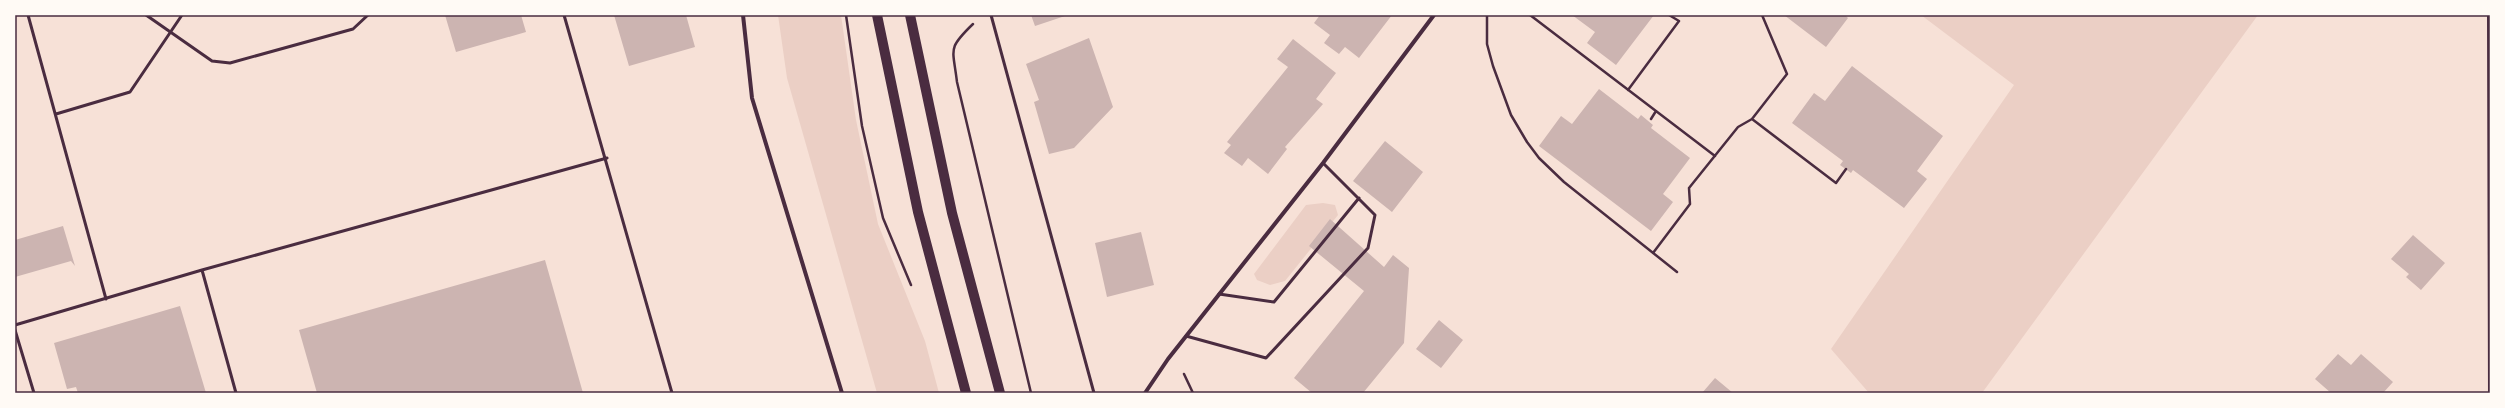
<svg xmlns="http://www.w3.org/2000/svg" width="2505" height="408" font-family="Lato,sans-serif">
  <rect width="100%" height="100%" fill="#f7e1d7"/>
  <path fill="#ebcfc5" d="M 778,15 L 841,15 L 856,120 L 878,224 L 925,341 L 939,393 L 877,393 L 787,78 Z
    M 1921,15 L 2258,15 L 1982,393 L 1869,393 L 1831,349 L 2014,85 Z
    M 1323,203 L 1335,205 L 1338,215 L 1285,281 L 1270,285 L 1257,280 L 1254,274 L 1306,205 Z"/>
  <path fill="#ccb4b1" d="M 445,15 L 521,15 L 526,32 L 456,52 Z
    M 614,15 L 686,15 L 695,47 L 629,66 Z
    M 1031,15 L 1068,15 L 1035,26 Z
    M 1320,15 L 1392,15 L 1359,58 L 1345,47 L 1339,54 L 1324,43 L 1330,35 L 1314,23 Z
    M 1572,15 L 1654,15 L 1616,65 L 1587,43 L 1595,32 Z
    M 1784,15 L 1845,15 L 1848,18 L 1826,47 Z
    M 1089,38 L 1113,107 L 1074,148 L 1049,154 L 1034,102 L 1039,100 L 1026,64 Z
    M 1293,39 L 1336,73 L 1316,99 L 1323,104 L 1285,147 L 1287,149 L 1268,174 L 1248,158 L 1242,166 L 1224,153 L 1231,145 L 1227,142 L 1288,67 L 1277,59 Z
    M 1852,66 L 1943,136 L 1917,171 L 1927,179 L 1904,208 L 1853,170 L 1851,173 L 1840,165 L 1843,161 L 1792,123 L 1814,93 L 1825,101 Z
    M 1599,89 L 1638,119 L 1641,115 L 1653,125 L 1651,128 L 1690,158 L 1663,194 L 1673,202 L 1651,231 L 1539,146 L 1561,116 L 1572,124 Z
    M 1385,141 L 1423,172 L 1392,212 L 1353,181 Z
    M 1330,219 L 1384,267 L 1393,255 L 1409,268 L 1404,343 L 1363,393 L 1312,393 L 1294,378 L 1364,291 L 1309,246 Z
    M 63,226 L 75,266 L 71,261 L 15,277 L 15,240 Z
    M 1141,232 L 1154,285 L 1107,297 L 1095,243 Z
    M 2413,235 L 2445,263 L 2421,290 L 2406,277 L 2409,274 L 2391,259 Z
    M 545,260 L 583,393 L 317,393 L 299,330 Z
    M 180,306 L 206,393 L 78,393 L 76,387 L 67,389 L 54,343 Z
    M 1439,320 L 1463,340 L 1441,368 L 1416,349 Z
    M 2338,354 L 2351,365 L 2361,354 L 2393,382 L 2383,393 L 2331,393 L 2315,379 Z
    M 1715,378 L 1733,393 L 1702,393 Z"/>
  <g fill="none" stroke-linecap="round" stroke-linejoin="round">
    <path stroke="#4a2c40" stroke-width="2.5" d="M 846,15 L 862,126 L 883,218 L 911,285
      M 1487,15 L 1487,44 L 1493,66 L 1511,115 L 1527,142 L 1539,158 L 1564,182 L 1677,272
      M 1530,15 L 1715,156
      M 973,24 C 947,49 953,48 957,82 L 1031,393
      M 1628,90 L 1679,21 L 1669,15
      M 1651,119 L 1656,111
      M 1752,119 L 1836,183 L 1846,169
      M 1653,253 L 1690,204 L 1689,188 L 1738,127 L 1752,119 L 1787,74 L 1762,15
      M 1184,374 L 1193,393"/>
    <path stroke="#4a2c40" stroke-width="3" d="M 28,15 L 106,299
      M 146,15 L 212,61 L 230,63 L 353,29 L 368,15
      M 564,15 L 672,393
      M 991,15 L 1094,393
      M 56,114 L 130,92 L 182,15
      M 202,270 L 236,393
      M 1219,294 L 1274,302 L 1359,198
      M 15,325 L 202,270 L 607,158
      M 15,330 L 34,393
      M 1186,336 L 1266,358 L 1368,248 L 1375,215 L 1323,163"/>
    <path stroke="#4a2c40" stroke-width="4" d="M 743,15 L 752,98 L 842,393
      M 2489,15 L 2490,393
      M 1145,393 L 1168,359 L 1323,163 L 1434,15"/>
    <path stroke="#4a2c40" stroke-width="10" d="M 877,15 L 918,212 L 966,393
      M 910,15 L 952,213 L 1000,393"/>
  </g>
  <rect width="2505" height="408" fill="none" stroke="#fffaf5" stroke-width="32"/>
  <rect x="16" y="16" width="2473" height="376" fill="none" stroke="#4a2c40" stroke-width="1.5"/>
</svg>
